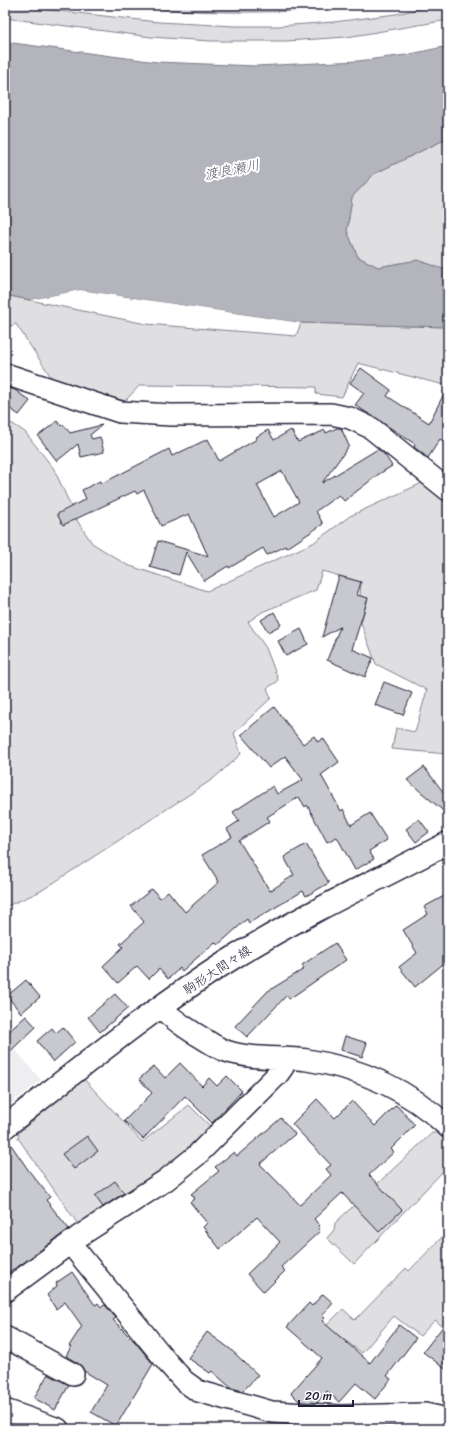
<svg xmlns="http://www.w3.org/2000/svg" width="453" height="1434" font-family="Sriracha,'Klee One',sans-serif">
  <rect width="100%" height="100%" fill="#fff"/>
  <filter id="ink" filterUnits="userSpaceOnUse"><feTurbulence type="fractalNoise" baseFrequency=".025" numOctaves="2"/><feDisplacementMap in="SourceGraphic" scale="8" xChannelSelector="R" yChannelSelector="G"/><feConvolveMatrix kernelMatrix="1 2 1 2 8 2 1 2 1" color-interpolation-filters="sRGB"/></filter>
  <g filter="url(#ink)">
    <path fill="#eeeef1" d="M 5,1037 L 41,1080 L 5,1109 Z"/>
    <path fill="#dfdfe2" stroke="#80808e" d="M 5,5 L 158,22 L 235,26 L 278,26 L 334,22 L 396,14 L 437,5 L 448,5 L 448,20 L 347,37 L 286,41 L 210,41 L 151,37 L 5,18 Z
      M 114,5 L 368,5 C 283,15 199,14 114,5 Z
      M 448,138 L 448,271 L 418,260 L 378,267 L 358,257 L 347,231 L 352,197 L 374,174 Z
      M 5,295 L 146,324 L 296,336 L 301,323 L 448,327 L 448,386 L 358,363 L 342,397 L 316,394 L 316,387 L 140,385 L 125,401 L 53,380 L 16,324 L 5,328 Z
      M 5,419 L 25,432 L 54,469 L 78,522 L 92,543 L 127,565 L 207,591 L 313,543 L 350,516 L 422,483 L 448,503 L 447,754 L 392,749 L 396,728 L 415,732 L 427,690 L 376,664 L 361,623 L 368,598 L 360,596 L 361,582 L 322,571 L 316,590 L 262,612 L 248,622 L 266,648 L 278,679 L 277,682 L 267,688 L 271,698 L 234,733 L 241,754 L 213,779 L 41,891 L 5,907 Z
      M 84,1079 L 142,1142 L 189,1105 L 214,1130 L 192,1151 L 82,1230 L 18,1138 L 19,1132 Z
      M 432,1133 L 438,1133 L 448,1141 L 448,1166 L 354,1264 L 327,1238 L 334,1230 L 335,1223 Z
      M 442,1237 L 448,1242 L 448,1331 L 435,1320 L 420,1336 L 394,1316 L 362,1353 L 326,1326 L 343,1309 L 355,1320 L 406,1268 L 409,1271 Z"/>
    <path fill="#b4b4bc" stroke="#7a7a88" d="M 5,42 L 157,62 L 256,66 L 358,61 L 406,55 L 448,46 L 448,138 L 374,174 L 352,197 L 347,231 L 358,257 L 378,267 L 418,260 L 448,271 L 448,327 L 301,323 L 80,290 L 30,300 L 5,295 Z"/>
    <path fill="#fff" d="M 80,290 L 301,323 L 300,325 L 80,292 L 35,301 L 30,300 Z"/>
    <path fill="#c8c8cf" stroke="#22223b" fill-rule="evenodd" d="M 361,368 L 391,390 L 387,396 L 429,423 L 448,386 L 448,444 L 440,439 L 428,458 L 414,447 L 415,444 L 355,405 L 364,393 L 350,383 Z
      M 5,387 L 15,390 L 30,401 L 19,415 L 5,405 Z
      M 57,421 L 61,426 L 63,424 L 70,433 L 102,425 L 90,435 L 92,439 L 100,437 L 104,452 L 81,457 L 78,444 L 57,461 L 38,436 Z
      M 337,428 L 341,428 L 349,446 L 322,483 L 378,449 L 385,455 L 392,466 L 379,474 L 344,501 L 339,495 L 316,511 L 323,524 L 287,548 L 286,546 L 267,555 L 263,548 L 229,568 L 228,566 L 204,581 L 186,552 L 179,575 L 150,567 L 158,541 L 208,556 L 189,514 L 161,526 L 144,490 L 137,494 L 135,491 L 63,525 L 57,514 L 86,499 L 82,490 L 100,481 L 101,484 L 169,449 L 172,456 L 208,439 L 219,461 L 257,439 L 256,437 L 268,430 L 274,440 L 291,430 L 298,442 L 325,430 L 326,433 ZM 282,471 L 299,502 L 274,517 L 257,485 Z
      M 339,576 L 361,582 L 357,595 L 368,598 L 352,649 L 373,658 L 365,677 L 327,660 L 340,627 L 322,637 Z
      M 274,612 L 281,625 L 268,632 L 261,620 Z
      M 301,629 L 308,644 L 286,656 L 278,641 Z
      M 384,682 L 412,693 L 403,715 L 375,705 Z
      M 274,707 L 303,744 L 314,736 L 318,742 L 323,738 L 339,762 L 321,775 L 341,811 L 343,809 L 351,825 L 370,813 L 387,840 L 369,851 L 374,859 L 355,870 L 337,837 L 327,842 L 307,805 L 305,807 L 299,797 L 267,817 L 270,821 L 239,841 L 270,891 L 294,875 L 284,857 L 306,844 L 329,883 L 306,896 L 303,891 L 249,923 L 247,919 L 218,945 L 215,942 L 182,971 L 180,968 L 168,979 L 159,969 L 149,979 L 137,966 L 118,983 L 103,966 L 123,947 L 120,944 L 144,922 L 131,906 L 152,889 L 160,898 L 168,891 L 185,912 L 219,882 L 202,855 L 232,837 L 227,829 L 239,821 L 233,812 L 273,786 L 277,794 L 303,780 L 285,756 L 269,768 L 241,735 Z
      M 424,767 L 448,798 L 448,815 L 407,780 Z
      M 419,819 L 429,832 L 416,842 L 406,829 Z
      M 448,894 L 448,960 L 415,987 L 399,967 L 417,953 L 403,930 L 428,914 L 424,907 Z
      M 335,943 L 346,960 L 289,999 L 287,995 L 247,1037 L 235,1026 L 268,991 L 304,969 L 302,965 Z
      M 26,980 L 40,997 L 21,1013 L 7,996 Z
      M 115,994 L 128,1008 L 100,1032 L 88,1017 Z
      M 26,1016 L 36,1027 L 5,1056 L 5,1035 Z
      M 63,1027 L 75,1042 L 53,1062 L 37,1041 L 52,1028 L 56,1033 Z
      M 345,1036 L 367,1043 L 362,1057 L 341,1050 Z
      M 180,1063 L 202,1086 L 209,1078 L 217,1086 L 227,1076 L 242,1091 L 212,1123 L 185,1096 L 143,1139 L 124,1121 L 152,1093 L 139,1079 L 154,1066 L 165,1078 Z
      M 317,1099 L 335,1118 L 352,1101 L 375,1126 L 396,1105 L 415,1125 L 391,1149 L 394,1152 L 369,1175 L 402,1210 L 379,1232 L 342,1193 L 314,1219 L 320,1226 L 318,1228 L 320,1231 L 281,1267 L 285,1271 L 264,1292 L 247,1274 L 280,1242 L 257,1217 L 220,1249 L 203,1227 L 207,1223 L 190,1202 L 195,1198 L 191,1194 L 219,1171 L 215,1167 L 234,1152 L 237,1156 L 281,1118 L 295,1134 L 260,1164 L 300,1205 L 331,1175 L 326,1169 L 331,1165 L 292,1124 Z
      M 87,1136 L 98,1151 L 74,1169 L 62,1154 Z
      M 5,1139 L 7,1139 L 29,1171 L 50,1197 L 46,1200 L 69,1229 L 22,1264 L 5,1274 Z
      M 115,1181 L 124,1193 L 103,1207 L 95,1196 Z
      M 72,1272 L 95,1305 L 98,1303 L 101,1307 L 105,1305 L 116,1318 L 113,1320 L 136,1343 L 153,1364 L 116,1426 L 91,1412 L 107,1385 L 84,1371 L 79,1364 L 66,1356 L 71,1347 L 69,1346 L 82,1326 L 65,1302 L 56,1309 L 47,1295 L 57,1286 L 56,1283 Z
      M 323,1294 L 333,1303 L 322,1316 L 325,1318 L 322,1321 L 370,1363 L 399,1325 L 416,1338 L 387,1376 L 391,1379 L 375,1399 L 356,1383 L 339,1402 L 327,1391 L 317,1403 L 300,1402 L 291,1393 L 322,1358 L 287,1327 L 309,1303 L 312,1306 Z
      M 448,1320 L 448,1371 L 423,1352 Z
      M 207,1332 L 229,1348 L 258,1375 L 243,1391 L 231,1388 L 212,1371 L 210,1373 L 188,1358 Z
      M 48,1374 L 69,1385 L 55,1410 L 34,1398 Z"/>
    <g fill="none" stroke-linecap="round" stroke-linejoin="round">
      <g stroke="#22223b" stroke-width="24">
        <path id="minor" d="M 5,374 L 120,412 L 171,415 L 331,414 L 350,418 L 371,428 L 448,490
          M 161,1007 C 170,1018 182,1025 194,1033 C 205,1039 215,1047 226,1051 C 252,1060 281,1056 307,1060 C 360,1068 409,1090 448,1127
          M 70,1243 L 167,1362 L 184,1381 L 198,1391 L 272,1412 L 341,1416 L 425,1414 L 448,1419
          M 5,1291 L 81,1235 L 166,1180 L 196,1156 L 278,1074 L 283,1067 L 286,1058
          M 5,1337 L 73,1374
          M 5,1410 L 58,1429"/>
      </g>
      <g stroke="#22223b" stroke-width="25">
        <path id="major" d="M 5,1127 C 80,1068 155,1006 236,956 C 305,914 377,880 448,843"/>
      </g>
      <use href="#minor" stroke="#fff" stroke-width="21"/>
      <use href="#major" stroke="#fff" stroke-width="22"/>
    </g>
  </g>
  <g text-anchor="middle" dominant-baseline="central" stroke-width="4" stroke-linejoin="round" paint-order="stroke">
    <g font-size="13" fill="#22223b" stroke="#fff">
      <text transform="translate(217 970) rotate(-33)">駒形大間々線</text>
    </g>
    <g font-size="14" font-style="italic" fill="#5c5c6f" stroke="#fff">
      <text transform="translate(232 170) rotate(-11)">渡良瀬川</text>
    </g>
  </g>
  <rect width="453" height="1434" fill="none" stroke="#fff" stroke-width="20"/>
  <rect x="10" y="10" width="433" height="1414" fill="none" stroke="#22223b" stroke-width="1.5" filter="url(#ink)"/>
  <path d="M299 1400v6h54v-6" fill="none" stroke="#22223b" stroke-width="2"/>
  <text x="305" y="1400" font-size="12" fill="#22223b" stroke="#ffffff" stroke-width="3" paint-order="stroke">20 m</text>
</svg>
